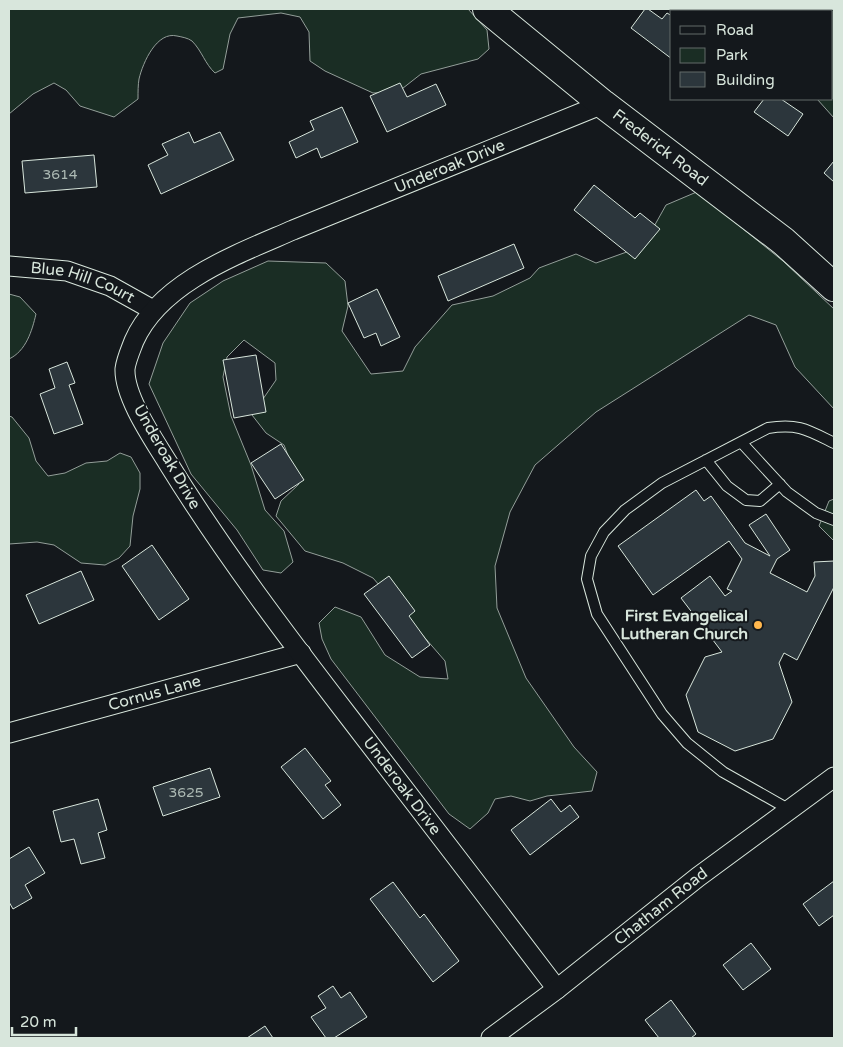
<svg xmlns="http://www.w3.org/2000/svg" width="843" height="1047" font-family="'Varela Round',sans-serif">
  <rect width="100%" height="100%" fill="#14181c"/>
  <path fill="#1a2d24" stroke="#939e99" d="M 9,9 L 468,9 L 487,30 L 489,49 L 478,59 L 421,74 L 398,92 L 373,93 L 325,71 L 310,61 L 309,32 L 300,17 L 281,13 L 238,18 L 230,34 L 223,69 L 215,73 C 205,64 202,51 192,41 C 188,38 182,37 177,36 C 157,31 143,62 139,79 C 138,85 138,92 138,99 L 114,117 L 80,106 L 66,90 L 54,83 L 33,94 L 9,114 Z
    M 726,9 L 834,9 L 834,118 L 817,99 L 832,99 L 832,11 L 728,11 Z
    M 699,191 L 722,212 L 783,261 L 834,309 L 834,409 L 795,367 L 776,325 L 749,315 L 596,412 L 535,465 L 510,512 L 495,566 L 497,608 L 526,678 L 574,747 L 597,772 L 592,791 L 547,796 L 530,801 L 511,796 L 495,799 L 488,813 L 470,829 L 449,814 L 331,659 L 322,639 L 319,623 L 335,607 L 361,617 L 385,655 L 420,677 L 448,679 L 445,661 L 373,578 L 343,563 L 305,551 L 276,516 L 281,501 L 299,484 L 284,445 L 266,433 L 252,415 L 276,380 L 275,363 L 244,340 L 227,357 L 223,377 L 231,416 L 251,465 L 265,510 L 284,531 L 293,562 L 281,573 L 263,570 L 237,530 L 191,474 L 149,384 L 163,343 L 190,303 L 223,281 L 268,261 L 326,263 L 345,281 L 348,306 L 342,331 L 371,374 L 403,371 L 415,347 L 452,305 L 493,296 L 530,278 L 539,268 L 576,254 L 596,263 L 635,249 L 652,230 L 666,205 Z
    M 9,294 L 20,297 L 36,314 C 32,331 26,351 9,359 Z
    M 9,416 L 12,417 L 29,438 L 36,461 L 48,476 L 65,473 L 86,463 L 107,461 L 120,453 L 131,457 L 140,473 L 140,489 L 133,516 L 130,546 L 119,558 L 105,565 L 81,563 L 54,545 L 37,542 L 9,544 Z
    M 834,499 L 834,541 L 819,526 L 829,501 Z"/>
  <path fill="#2c363c" stroke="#d8e6dc" d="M 645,9 L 648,9 L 662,19 L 667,13 L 672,16 L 672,59 L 631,28 Z
    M 400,83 L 407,97 L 436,84 L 446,105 L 387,132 L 370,96 Z
    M 764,99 L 781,99 L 803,114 L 788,136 L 754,112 Z
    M 342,107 L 358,142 L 321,158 L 317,148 L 296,158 L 289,142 L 314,130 L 310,121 Z
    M 189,132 L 194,143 L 220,132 L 234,160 L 161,194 L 148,165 L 168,155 L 162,144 Z
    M 94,155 L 97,187 L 25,193 L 22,161 Z
    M 834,161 L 834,182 L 824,173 Z
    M 594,185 L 635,218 L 640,213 L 660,229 L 635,259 L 574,210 Z
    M 514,244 L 524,268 L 448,301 L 438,276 Z
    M 377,289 L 400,337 L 381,346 L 376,333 L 364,338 L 348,303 Z
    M 256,355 L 266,412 L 234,418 L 223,360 Z
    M 67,362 L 75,383 L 69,385 L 83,424 L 54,434 L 40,394 L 55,388 L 49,369 Z
    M 281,444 L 304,480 L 275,499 L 251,463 Z
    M 696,490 L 704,501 L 711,496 L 745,543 L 770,556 L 749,525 L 766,514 L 790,550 L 777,559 L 770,573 L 807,592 L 815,576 L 814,562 L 834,561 L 834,587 L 797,660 L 784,653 L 779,663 L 792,702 L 773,739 L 735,751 L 698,732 L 686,695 L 705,657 L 722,652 L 681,598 L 710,576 L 725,596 L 732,591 L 727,589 L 742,559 L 729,541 L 653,595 L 618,546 Z
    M 152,545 L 189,599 L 159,620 L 122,566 Z
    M 81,571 L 94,600 L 39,624 L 26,595 Z
    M 389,576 L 415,611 L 409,616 L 430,645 L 412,658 L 364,594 Z
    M 305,748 L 331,781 L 325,785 L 341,805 L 323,819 L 281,767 Z
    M 210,768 L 220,797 L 163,816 L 153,787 Z
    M 98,799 L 107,830 L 98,833 L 105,858 L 81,864 L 74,839 L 61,842 L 53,811 Z
    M 551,799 L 561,812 L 570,805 L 579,817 L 530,855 L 511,830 Z
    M 29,847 L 45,873 L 25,885 L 32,898 L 13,909 L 9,902 L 9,859 Z
    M 834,881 L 834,915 L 819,926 L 803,904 Z
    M 393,882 L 420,918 L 424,914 L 459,961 L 433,982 L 370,899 Z
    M 751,943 L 771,969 L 743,990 L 723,965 Z
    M 333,986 L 341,998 L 350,992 L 367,1017 L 334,1038 L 326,1038 L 311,1017 L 326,1008 L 318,996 Z
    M 671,1000 L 696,1034 L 691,1038 L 659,1038 L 645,1020 Z
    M 265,1026 L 273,1038 L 247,1038 Z"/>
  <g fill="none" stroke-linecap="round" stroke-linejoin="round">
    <g stroke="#d8e6dc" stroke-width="12">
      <path id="lane" d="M 741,442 L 787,492 L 816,513 L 834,520
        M 706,460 L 727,486 L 746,500 L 760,501 L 780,484
        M 790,810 L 723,772 L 687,743 L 662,714 L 597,614 L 587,579 L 591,556 L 604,532 L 625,510 L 662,483 L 768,428 C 798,423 808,430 834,443"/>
    </g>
    <g stroke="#d8e6dc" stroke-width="21">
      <g id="street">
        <path id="s1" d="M 9,266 L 67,271 L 110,286 L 153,310"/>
        <path id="s2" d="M 9,733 L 301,653"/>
        <path id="s3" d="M 557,989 C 488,898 419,808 349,717 C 286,635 223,552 168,463 C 154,440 124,397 125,369 C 126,360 131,349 134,341 C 160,282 238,254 293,230 L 603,104"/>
        <path id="s4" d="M 491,1038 L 557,989 L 698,877 L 834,777"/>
      </g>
    </g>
    <g stroke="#d8e6dc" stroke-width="30">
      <g id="secondary">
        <path id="s5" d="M 487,9 L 603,104 L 783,241 L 834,287"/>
      </g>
    </g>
    <use href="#lane" stroke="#14181c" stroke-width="10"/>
    <use href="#street" stroke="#14181c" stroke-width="19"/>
    <use href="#secondary" stroke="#14181c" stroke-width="28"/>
  </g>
  <circle fill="#ffb74d" stroke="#14181c" stroke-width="2" cx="758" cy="625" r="5"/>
  <g text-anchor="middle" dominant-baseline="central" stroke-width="4" stroke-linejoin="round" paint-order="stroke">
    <g font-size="14" fill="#adbab4">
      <text x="60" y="174">3614</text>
      <text x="186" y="792">3625</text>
    </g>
    <g font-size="16" fill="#d8e6dc" stroke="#14181c">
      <text stroke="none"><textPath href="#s5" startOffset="222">Frederick Road</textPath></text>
      <text stroke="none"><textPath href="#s3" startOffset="1156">Underoak Drive</textPath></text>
      <text stroke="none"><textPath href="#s1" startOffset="76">Blue Hill Court</textPath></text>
      <text transform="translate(167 457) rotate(60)">Underoak Drive</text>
      <text stroke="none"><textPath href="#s2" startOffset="151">Cornus Lane</textPath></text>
      <text transform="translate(402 786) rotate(53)">Underoak Drive</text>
      <text stroke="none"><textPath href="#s4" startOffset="215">Chatham Road</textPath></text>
    </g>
    <g font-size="16" font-weight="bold" fill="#d8e6dc" stroke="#14181c" text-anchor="end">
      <text x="748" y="616">First Evangelical<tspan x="748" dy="18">Lutheran Church</tspan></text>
    </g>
  </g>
  <rect width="843" height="1047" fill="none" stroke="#d8e6dc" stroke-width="20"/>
  <rect x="670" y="10" width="162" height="90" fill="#14181c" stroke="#626a69"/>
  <rect x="680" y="26" width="25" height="8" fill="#14181c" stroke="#626a69"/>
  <text x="716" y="35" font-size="15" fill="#d8e6dc">Road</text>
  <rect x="680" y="48" width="25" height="15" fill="#1a2d24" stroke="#626a69"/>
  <text x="716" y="60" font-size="15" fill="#d8e6dc">Park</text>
  <rect x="680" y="72" width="25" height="15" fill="#2c363c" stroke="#626a69"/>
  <text x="716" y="85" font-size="15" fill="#d8e6dc">Building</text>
  <path d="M12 1027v8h64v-8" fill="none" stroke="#d8e6dc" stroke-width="2.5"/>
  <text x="20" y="1027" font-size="15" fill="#d8e6dc" stroke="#14181c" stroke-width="4" paint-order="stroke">20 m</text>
</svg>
